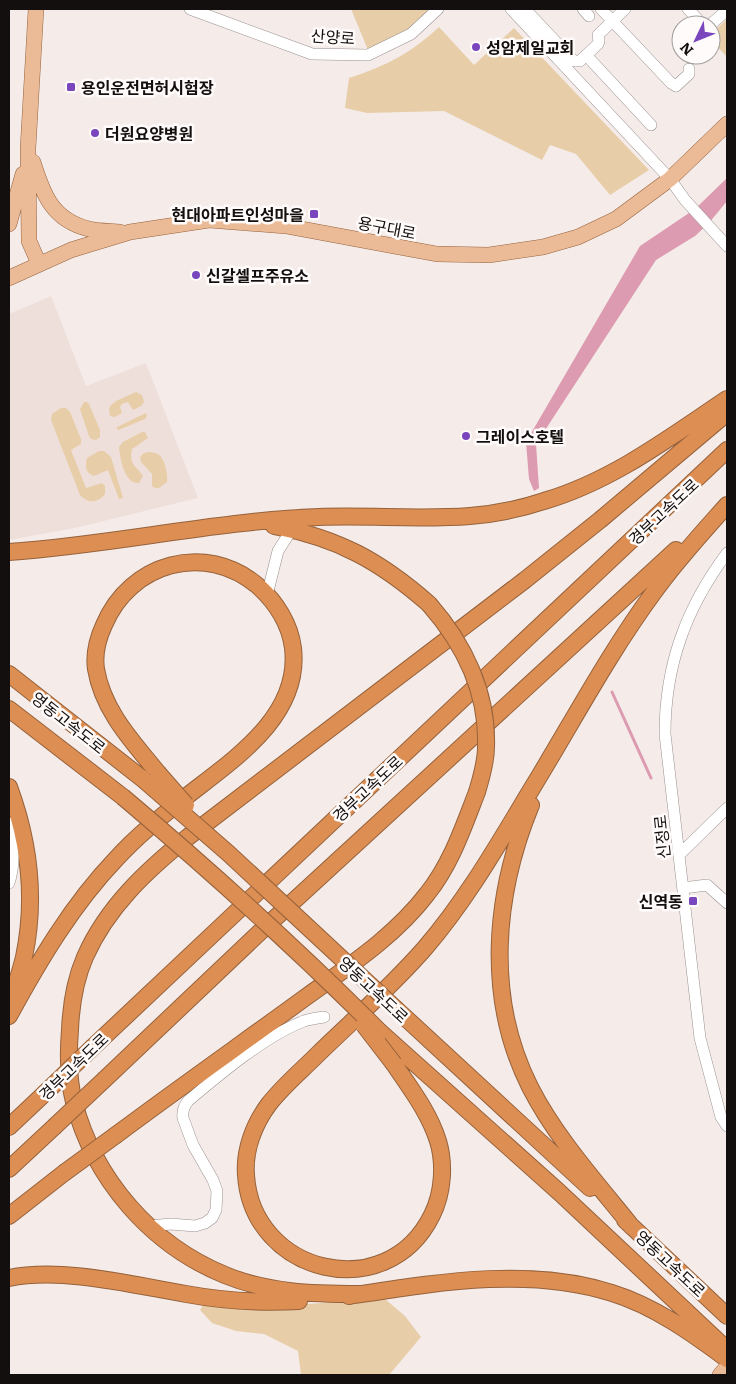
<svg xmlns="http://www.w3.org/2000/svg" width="736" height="1384" font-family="Literata,'Noto Sans KR',serif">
  <rect width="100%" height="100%" fill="#f5ecea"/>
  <path fill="#efdfda" d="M 51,296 L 86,386 L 146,363 L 198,498 L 75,528 L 9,540 L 9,314 Z"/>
  <path fill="#e7cda8" d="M 351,9 L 433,9 L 407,31 L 368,50 Z
    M 727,19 L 727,57 L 711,40 L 711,34 Z
    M 439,27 L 474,65 L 514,28 L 649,170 L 610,195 L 576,154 L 550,145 L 542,160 L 444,111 L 367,113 L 345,108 L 349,78 C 386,66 411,53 439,27 Z
    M 136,392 L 142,395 L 144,402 L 141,406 L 133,410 L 128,402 L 122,404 L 120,407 L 122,413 L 115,417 L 110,416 L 109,410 L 110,406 L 116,401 Z
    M 84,402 L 87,402 L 89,404 L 100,430 L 100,437 L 96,440 L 91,439 L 89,436 L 80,409 Z
    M 61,408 L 66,408 L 70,412 L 81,439 L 81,444 L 71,450 L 86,488 L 102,483 L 105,486 L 105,494 C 98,503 88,504 80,495 L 51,420 L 52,414 Z
    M 146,413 L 147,416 L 145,419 L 121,429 L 117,430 L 117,427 Z
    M 142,432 L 145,432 L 148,438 L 132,449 C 129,466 135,464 143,476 L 139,483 C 124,484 120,458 119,447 L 123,442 Z
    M 99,451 L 104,451 L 111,457 L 123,498 L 119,499 L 108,470 L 94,476 C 85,473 85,466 87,458 Z
    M 149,452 C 150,452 157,453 158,454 C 165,458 168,475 167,482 L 159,488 L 155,488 L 152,486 L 152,474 L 141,462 L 140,457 L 144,453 Z
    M 385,1299 L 405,1316 L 421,1337 L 389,1375 L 301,1375 L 298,1351 L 264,1334 L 236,1331 L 212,1323 L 200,1310 L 205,1302 L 291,1305 Z"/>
  <path fill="#dc9bb0" d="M 727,178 L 727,201 L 709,223 L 695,236 L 656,260 L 536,444 L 539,488 L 534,491 L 529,479 L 526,442 L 640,246 L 695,209 Z"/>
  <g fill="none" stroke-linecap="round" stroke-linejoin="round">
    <path stroke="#dc9bb0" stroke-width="3" d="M 612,692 L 651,778"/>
    <g stroke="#98908e" stroke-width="12">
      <path id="minor" d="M 190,9 L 312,54 L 368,55 L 411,34 L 438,9
        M 511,9 L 670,179 L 685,200 L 727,246
        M 525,9 L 574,61 L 580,61 L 598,44 L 599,41 L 598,35 L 625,9
        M 583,9 L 589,16
        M 601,9 L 671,83 L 676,86 L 689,74 L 689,69
        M 688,9 L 703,25
        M 710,25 L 726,11 L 724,9
        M 586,55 L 651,125
        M 727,553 C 686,608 665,665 665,734 L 700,1038 L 721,1117 L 727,1126
        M 267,595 L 278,551 L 292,529
        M 9,823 C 14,843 15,864 9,883
        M 680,854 L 727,808
        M 683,888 L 707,885 L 727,903
        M 149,1226 L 171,1224 L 195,1226 L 205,1223 L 212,1218 L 216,1210 L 217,1191 L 213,1180 L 193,1145 L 183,1118 C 182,1111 184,1106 188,1101 C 220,1074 265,1036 304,1021 C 310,1019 317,1018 324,1017"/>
    </g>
    <g stroke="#96623b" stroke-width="16">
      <path id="major" d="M 36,9 L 28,148 L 29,241 L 39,264
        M 33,162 C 43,194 52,220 89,229 C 99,231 110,231 120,232
        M 9,224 L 23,174
        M 9,278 L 71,250 L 130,232 L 209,220 L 286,226 L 437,254 L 489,255 L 543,247 L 578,237 L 616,219 L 670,179 L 727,124
        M 720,1375 L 727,1367"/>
    </g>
    <g stroke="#96623b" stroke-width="18">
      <path id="highway" d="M 274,526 C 338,538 380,561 429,604
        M 9,552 C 113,545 215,521 319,517 C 370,515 420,520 470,516 C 495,514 520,509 544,501 C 612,481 669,438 727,399
        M 9,674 L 144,780
        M 9,709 L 123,797
        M 9,787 C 29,841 36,900 24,957 C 21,970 16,984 12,997
        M 531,805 C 494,895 485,998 530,1087 C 556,1138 596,1182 632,1227
        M 397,1010 L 590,1188
        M 9,1016 C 39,961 72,905 116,859 C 138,835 162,816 187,796 C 234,759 301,716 293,648 C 290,624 276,602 258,586 C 205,541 130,563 104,625 C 98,638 94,655 96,669 C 103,711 133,742 158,773
        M 380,1032 L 559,1192 L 721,1344
        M 93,1047 L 727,450
        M 394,1064 C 410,1088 429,1112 438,1141 C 445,1164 443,1193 432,1215 C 387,1307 252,1274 246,1175 C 244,1150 254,1124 269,1104 C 283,1086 301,1071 317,1055 C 353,1020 392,986 425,948 C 468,898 500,841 534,785 C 573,721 609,653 654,592 C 676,561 702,533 727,505
        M 105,1079 L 260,932 L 676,550
        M 9,1127 L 44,1094
        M 116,1135 C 179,1088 243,1043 306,997 C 349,966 395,936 427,894 C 451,864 463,828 477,792
        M 9,1169 L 54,1127
        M 9,1216 L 64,1173
        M 625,1220 L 727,1316
        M 9,1278 C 62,1267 133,1285 186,1294 C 224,1301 261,1303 299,1301
        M 359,1294 C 313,1294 268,1293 225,1275 C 151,1245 94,1179 74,1102 C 68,1079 68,1054 70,1030 C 71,1005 75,980 85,957 C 107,907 147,870 188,837 L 525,580 L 600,520 L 727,413
        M 349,1296 C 434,1283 528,1266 612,1293 C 654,1306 692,1333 727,1359"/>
    </g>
    <use href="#minor" stroke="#fff" stroke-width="11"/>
    <use href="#major" stroke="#ebbb98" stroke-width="15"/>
    <use href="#highway" stroke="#dd8e53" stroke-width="16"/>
    <g stroke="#96623b" stroke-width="18" stroke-linecap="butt">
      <path id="highway-bridge" d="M 429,604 C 464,644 488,693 486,747 C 486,763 481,778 477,792
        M 158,773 L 186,805
        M 144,780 L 228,853 L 397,1010
        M 123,797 C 212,872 298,950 380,1032
        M 364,1025 L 394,1064
        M 44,1094 L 93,1047
        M 54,1127 L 105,1079
        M 64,1173 L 116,1135"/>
    </g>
    <use href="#highway-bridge" stroke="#dd8e53" stroke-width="16"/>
  </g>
  <g fill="#7a46be" stroke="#fffbfa" stroke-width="2">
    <circle cx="476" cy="47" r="5"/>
    <rect x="66" y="82" width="10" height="10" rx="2.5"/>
    <circle cx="95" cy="133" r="5"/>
    <rect x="309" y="209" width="10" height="10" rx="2.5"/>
    <circle cx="196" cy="275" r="5"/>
    <circle cx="466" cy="436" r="5"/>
    <rect x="688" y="896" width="10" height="10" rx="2.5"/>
  </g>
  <g text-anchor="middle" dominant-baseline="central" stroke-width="5" stroke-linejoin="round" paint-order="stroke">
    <g font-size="16" fill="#120f0e" stroke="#fffbfa">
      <text transform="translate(333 36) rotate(4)">산양로</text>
      <text transform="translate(387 227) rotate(11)">용구대로</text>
      <text transform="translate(663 511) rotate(-43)">경부고속도로</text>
      <text transform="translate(69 722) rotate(38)">영동고속도로</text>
      <text transform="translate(367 788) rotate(-43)">경부고속도로</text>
      <text transform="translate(661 837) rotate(-96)">신정로</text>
      <text transform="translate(374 989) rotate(43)">영동고속도로</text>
      <text transform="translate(73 1066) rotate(-44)">경부고속도로</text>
      <text transform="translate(671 1263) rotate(43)">영동고속도로</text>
    </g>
    <g font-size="16" font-weight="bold" fill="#120f0e" stroke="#fffbfa" text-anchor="start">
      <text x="486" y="47">성암제일교회</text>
      <text x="81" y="87">용인운전면허시험장</text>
      <text x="105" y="133">더원요양병원</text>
      <text x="304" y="214" text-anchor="end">현대아파트인성마을</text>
      <text x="206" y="275">신갈셀프주유소</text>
      <text x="476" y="436">그레이스호텔</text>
      <text x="683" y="901" text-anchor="end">신역동</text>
    </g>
  </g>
  <rect width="736" height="1384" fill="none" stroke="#120f0e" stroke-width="20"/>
  <g transform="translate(696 40) rotate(227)"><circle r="24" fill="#fffbfa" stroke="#a09d9c"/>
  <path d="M0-4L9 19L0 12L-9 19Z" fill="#7a46be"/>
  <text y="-8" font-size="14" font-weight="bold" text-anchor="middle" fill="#120f0e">N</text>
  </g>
</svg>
